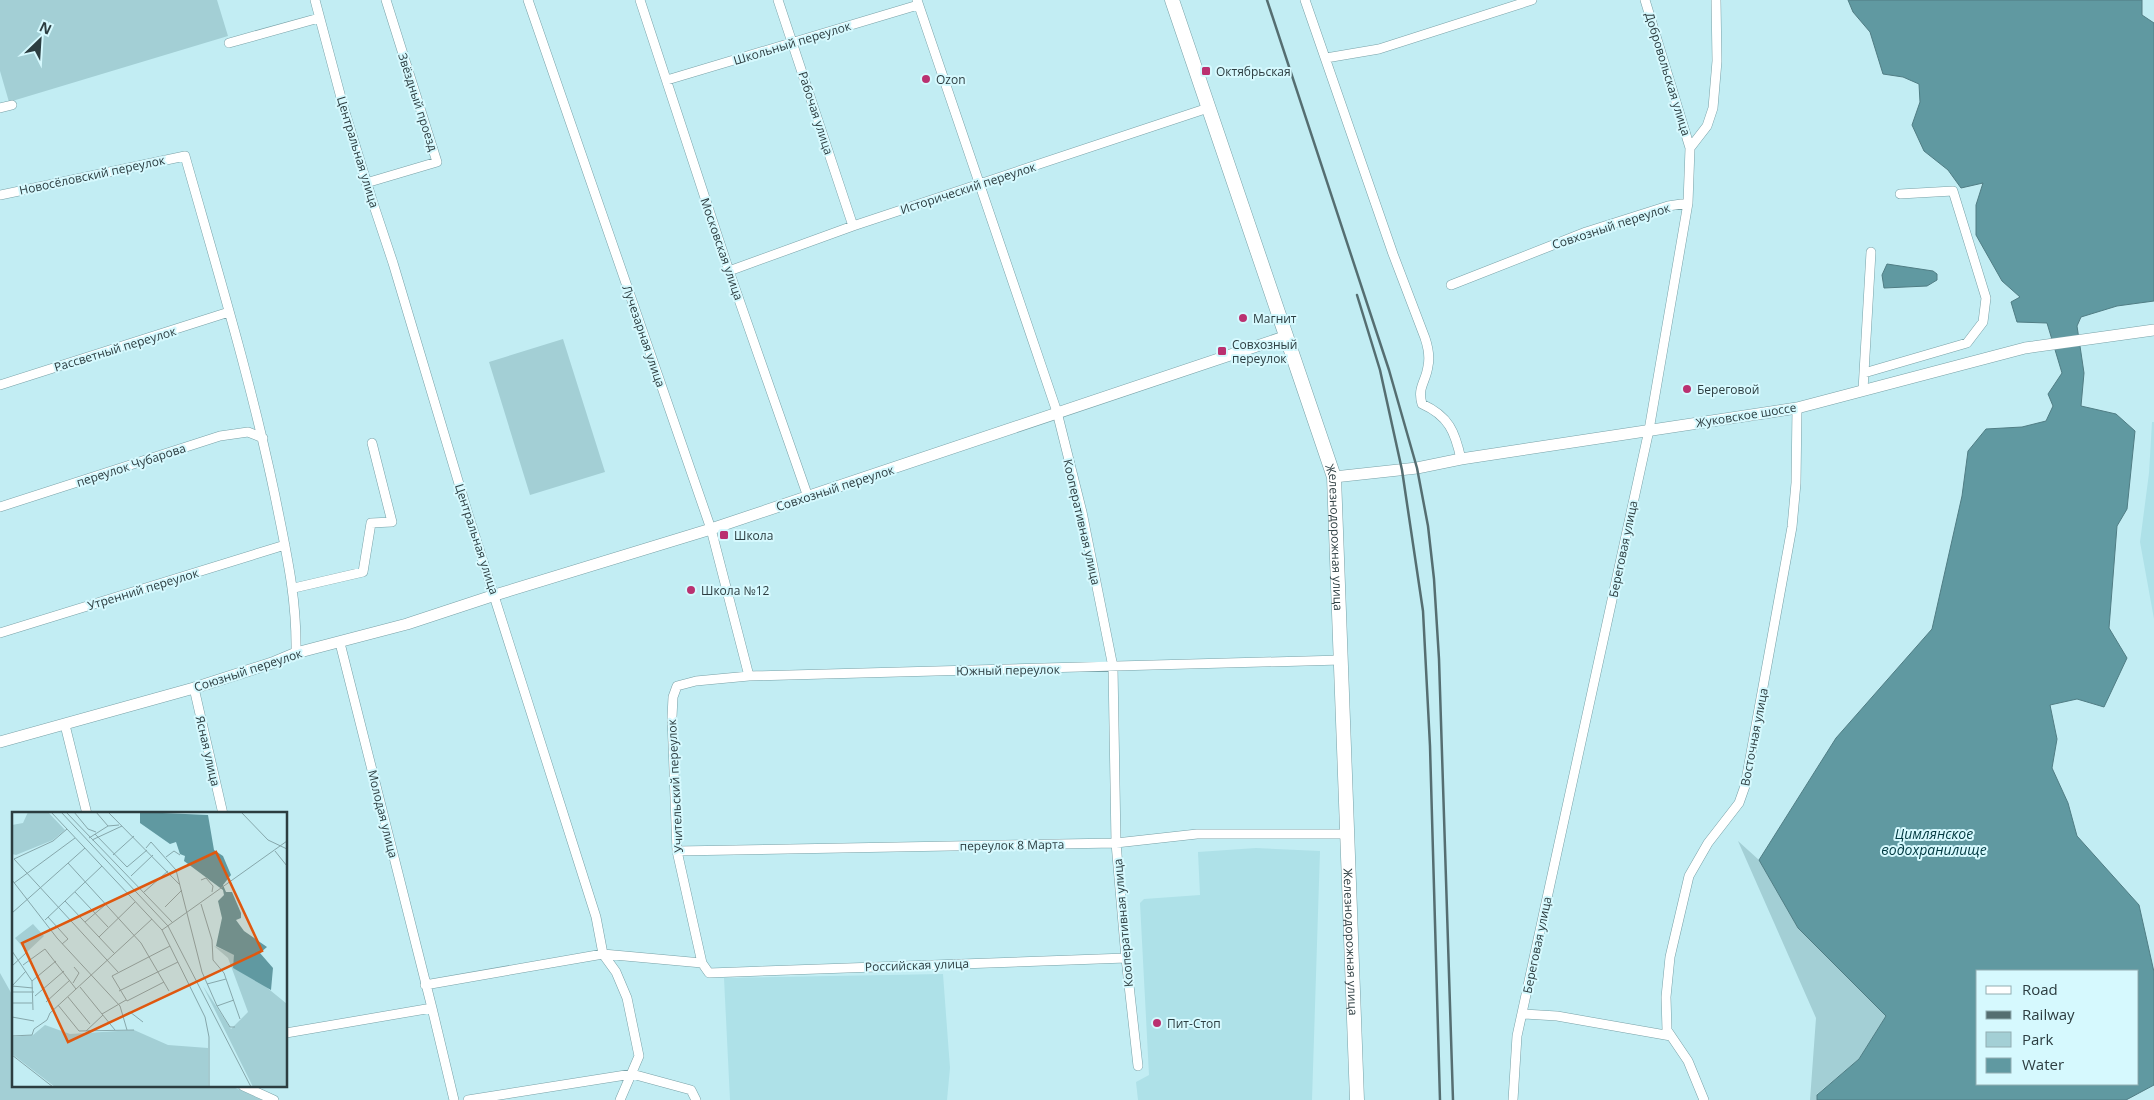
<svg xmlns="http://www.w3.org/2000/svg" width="2154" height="1100" font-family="'Open Sans',sans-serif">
  <rect width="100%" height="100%" fill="#c2edf3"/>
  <path fill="#aee1e8" d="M 2152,422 L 2154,422 L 2154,619 L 2140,542 L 2149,473 Z
    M 1256,848 L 1320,851 L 1312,1100 L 1138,1100 L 1136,1082 L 1149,1075 L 1140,903 L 1144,899 L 1200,895 L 1198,852 Z
    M 943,974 L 950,1068 L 947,1100 L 730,1100 L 724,978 Z"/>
  <path fill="#a3cfd5" d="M 0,0 L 217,0 L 228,36 L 9,102 L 0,71 Z
    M 563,339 L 605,472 L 530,495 L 489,362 Z
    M 1738,841 L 1759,860 L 1798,928 L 1886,1016 L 1859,1059 L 1817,1094 L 1817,1100 L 1810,1100 L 1816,1018 Z
    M 0,973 L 14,998 L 14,1086 L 231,1086 L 262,1100 L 0,1100 Z"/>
  <path fill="#6099a1" stroke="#507d84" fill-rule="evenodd" d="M 1848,0 L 2142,0 L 2142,15 L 2154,23 L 2154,301 L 2117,306 L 2081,317 L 2077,326 L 2084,373 L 2081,406 L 2116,414 L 2135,431 L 2127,509 L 2117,526 L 2109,628 L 2127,658 L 2104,707 L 2077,699 L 2050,705 L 2057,739 L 2052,768 L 2068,803 L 2077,836 L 2139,905 L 2154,972 L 2154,1085 L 2126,1100 L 1817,1100 L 1817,1095 L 1859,1059 L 1886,1016 L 1798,928 L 1759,860 L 1836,738 L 1932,629 L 1962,496 L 1968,451 L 1986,429 L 2022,427 L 2046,421 L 2053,406 L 2048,394 L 2062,373 L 2047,323 L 2017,322 L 2011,302 L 2020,297 L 2002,281 L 1976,235 L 1976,205 L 1983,183 L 1961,188 L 1948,170 L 1924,151 L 1912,125 L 1920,102 L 1919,84 L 1903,77 L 1883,74 L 1870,32 L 1853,12 ZM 1978,971 L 2138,971 L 2138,1084 L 1978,1084 Z
    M 1887,264 L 1933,271 L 1937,274 L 1937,280 L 1927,286 L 1884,288 L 1882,275 Z"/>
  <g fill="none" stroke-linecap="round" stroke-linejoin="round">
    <g stroke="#78a1a7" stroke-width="10">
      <path id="street" d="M 315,0 L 344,109 L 372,200 L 393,263 L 468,514 L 596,917 L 603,954 L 616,972 L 627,998 L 639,1056 L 620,1100
        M 528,0 L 711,529 L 749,676
        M 640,0 L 729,271 L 808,497
        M 778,0 L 853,226
        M 917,0 L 1057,412 L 1082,512 L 1113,667 L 1116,843 L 1126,958 L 1138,1066
        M 1305,0 L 1393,254 L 1425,338 C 1428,347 1430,357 1428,366 C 1426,382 1417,387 1422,404 C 1449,416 1455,432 1461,459
        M 1645,0 L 1690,148
        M 229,43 L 319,18
        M 1326,58 L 1379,49 L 1532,0
        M 667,80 L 918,5
        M 0,108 L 12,105
        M 366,183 L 437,162 L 386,0
        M 0,195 L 185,156 C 217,269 251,381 275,496 C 286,551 297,597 296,653
        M 729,271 L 853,226 L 1208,108
        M 1451,285 L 1586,232 L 1668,206 L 1688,203
        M 1864,373 L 1967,343 L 1983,322 L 1986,298 L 1953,191 L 1900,194
        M 0,385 L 229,312
        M 1863,390 L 1871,252
        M 0,507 L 220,436 L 248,432 L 263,438
        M 294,588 L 363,572 L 371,523 L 392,522 L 372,443
        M 0,633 L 285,545
        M 340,643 L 432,1008 L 454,1100
        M 194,688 L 223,814
        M 65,725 L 87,814
        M 677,851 L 1116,843 L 1197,834 L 1347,834
        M 1126,958 L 709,973 L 702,963 L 677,851 L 672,717 L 673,697 L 677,686 L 696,681 L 749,676 L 1341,660
        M 425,985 L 603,954 L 702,963
        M 1522,1014 L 1557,1016 L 1671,1036
        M 286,1033 L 432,1008
        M 243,1086 L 274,1100
        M 468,1100 L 632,1074 L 691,1090 L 696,1100
        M 1513,1100 L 1517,1036 L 1649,430 L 1688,203 L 1690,148 L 1707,126 L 1713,108 L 1717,61 L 1716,0
        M 1704,1100 L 1688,1061 L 1667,1030 L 1666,997 L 1670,957 L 1689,876 L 1708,843 L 1739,803 L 1745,786 L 1792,527 L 1796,483 L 1797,408"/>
    </g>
    <g stroke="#78a1a7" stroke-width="12">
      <path id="secondary" d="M 1334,477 L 1417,468 L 1461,459 L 1797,408 L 2025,348 L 2154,330
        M 0,742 L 194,688 L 272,663 L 296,653 L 407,624 L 495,595 L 711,529 L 1287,336"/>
    </g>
    <g stroke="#78a1a7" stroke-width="15">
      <g id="primary">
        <path id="s1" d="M 1172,0 L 1334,477 L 1357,1100"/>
      </g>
    </g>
    <use href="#street" stroke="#fff" stroke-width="9"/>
    <use href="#secondary" stroke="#fff" stroke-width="11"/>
    <use href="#primary" stroke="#fff" stroke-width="14"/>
    <path stroke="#556e71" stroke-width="2.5" d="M 1267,0 L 1389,370 L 1417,468 L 1428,526 L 1434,579 L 1439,659 L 1453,1100
      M 1357,295 L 1380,370 L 1402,470 L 1423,611 L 1430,746 L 1440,1100"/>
  </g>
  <g fill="#ba3170" stroke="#d6f9fe" stroke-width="2">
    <rect x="1201" y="66" width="10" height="10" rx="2.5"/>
    <circle cx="926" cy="79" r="5"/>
    <circle cx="1243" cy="318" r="5"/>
    <rect x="1217" y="346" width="10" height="10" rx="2.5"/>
    <circle cx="1687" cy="389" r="5"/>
    <rect x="719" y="530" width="10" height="10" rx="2.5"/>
    <circle cx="691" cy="590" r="5"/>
    <circle cx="1157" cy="1023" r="5"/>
  </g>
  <g text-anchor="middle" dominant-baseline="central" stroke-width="4" stroke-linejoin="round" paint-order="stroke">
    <g font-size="12" fill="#2c3d40" stroke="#d6f9fe">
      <text transform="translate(792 43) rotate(-17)">Школьный переулок</text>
      <text transform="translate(1668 74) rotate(73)">Добровольская улица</text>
      <text transform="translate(418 102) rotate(72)">Звёздный проезд</text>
      <text transform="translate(816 113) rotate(72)">Рабочая улица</text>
      <text transform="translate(358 152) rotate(73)">Центральная улица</text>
      <text transform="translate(92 175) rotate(-12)">Новосёловский переулок</text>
      <text transform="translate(968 188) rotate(-18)">Исторический переулок</text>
      <text transform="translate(1611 226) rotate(-18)">Совхозный переулок</text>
      <text transform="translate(722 249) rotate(71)">Московская улица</text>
      <text transform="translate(644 336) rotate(71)">Лучезарная улица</text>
      <text transform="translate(115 349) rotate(-17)">Рассветный переулок</text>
      <text transform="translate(1746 415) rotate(-9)">Жуковское шоссе</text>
      <text transform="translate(131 465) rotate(-18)">переулок Чубарова</text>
      <text transform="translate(835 488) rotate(-18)">Совхозный переулок</text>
      <text transform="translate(1082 522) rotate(77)">Кооперативная улица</text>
      <text stroke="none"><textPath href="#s1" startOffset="564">Железнодорожная улица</textPath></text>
      <text transform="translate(477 539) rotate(72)">Центральная улица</text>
      <text transform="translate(1623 549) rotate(-78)">Береговая улица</text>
      <text transform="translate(143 589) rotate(-17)">Утренний переулок</text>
      <text transform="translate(248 670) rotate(-18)">Союзный переулок</text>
      <text transform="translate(1008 670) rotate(-1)">Южный переулок</text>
      <text transform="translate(1754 737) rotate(-79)">Восточная улица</text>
      <text transform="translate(208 751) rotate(77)">Ясная улица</text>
      <text transform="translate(675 786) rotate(-93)">Учительский переулок</text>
      <text transform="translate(383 814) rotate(76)">Молодая улица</text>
      <text transform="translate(1012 845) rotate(-1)">переулок 8 Марта</text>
      <text transform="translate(1123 923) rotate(-95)">Кооперативная улица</text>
      <text stroke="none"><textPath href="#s1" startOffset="969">Железнодорожная улица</textPath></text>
      <text transform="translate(1537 945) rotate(-78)">Береговая улица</text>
      <text transform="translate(917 965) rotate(-2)">Российская улица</text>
    </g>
    <g font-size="12" fill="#2c3d40" stroke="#d6f9fe" text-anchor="start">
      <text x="1216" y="71">Октябрьская</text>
      <text x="936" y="79">Ozon</text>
      <text x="1253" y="318">Магнит</text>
      <text x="1232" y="344">Совхозный<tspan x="1232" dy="14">переулок</tspan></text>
      <text x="1697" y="389">Береговой</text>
      <text x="734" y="535">Школа</text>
      <text x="701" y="590">Школа №12</text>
      <text x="1167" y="1023">Пит-Стоп</text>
    </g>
    <g font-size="14" font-style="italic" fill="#003940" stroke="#d6f9fe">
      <text x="1934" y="833">Цимлянское<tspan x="1934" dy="16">водохранилище</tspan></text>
    </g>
  </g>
  <g transform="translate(12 812)">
    <rect width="275" height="275" fill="#c2edf3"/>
    <path d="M 16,0 L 36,0 L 53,18 L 41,28 L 4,43 L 0,42 L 0,13 L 11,11 ZM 21,112 L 32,124 L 15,140 L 3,126 ZM 202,134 L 223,143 L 221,156 L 242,165 L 275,192 L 275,275 L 241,275 L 191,174 L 219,217 L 236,200 L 216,146 ZM 33,213 L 58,222 L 122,218 L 156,233 L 196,236 L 196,275 L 43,275 L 0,242 L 0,225 L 21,223 Z" fill="#a3cfd5"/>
    <path d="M 128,0 L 196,3 L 202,38 L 211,44 L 219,63 L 211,73 L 214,80 L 220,80 L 229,101 L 229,106 L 224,108 L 232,119 L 255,135 L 248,141 L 261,156 L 259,178 L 221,156 L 222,143 L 204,134 L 210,106 L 206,89 L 212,83 L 211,78 L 172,49 L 173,44 L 168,42 L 164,30 L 158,32 L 128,11 Z" fill="#6099a1"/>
    <path fill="none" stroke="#86a7ab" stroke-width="1" d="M 39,0 L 150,118 L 193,205 L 197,225 L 197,275M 49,0 L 156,114 L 239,275M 54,0 L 161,111M 62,0 L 76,17 L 84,20M 84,0 L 96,14M 96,0 L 168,73M 229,0 L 256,28 L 275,37M 55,17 L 41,29 L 2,47 L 106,160M 83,22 L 115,55 L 135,38M 77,26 L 96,14 L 107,13M 80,28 L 110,14M 134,36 L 139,30 L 164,58 L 190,160 L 205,194 L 218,215 L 223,215M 263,39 L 275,54M 101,43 L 122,24M 154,45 L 162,39 L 168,43M 56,51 L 129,131 L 157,179M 119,64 L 141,43M 0,68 L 45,126 L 108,194 L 115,218M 189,68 L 194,66 L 201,74 L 200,80M 2,71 L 63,26M 63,80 L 96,115M 132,80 L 156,59M 53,89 L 103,142M 189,92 L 200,128 L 201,148 L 212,161 L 228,207M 153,95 L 170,78M 0,101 L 73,36M 36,105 L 56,127 L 50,132M 33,108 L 90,54M 73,110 L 93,93M 150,118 L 275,29M 87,125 L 123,90M 0,139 L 20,169 L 21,198M 11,153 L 33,137 L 64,177M 0,154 L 15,140M 20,169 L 44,149M 152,170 L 115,189 L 100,164 L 158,134M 61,171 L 67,161 L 62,155M 195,172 L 214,167M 0,174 L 21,176M 0,174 L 14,159M 68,175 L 103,218M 107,179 L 166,150M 0,180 L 22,180M 23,184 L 52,159M 56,185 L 78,212M 34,190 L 58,168M 0,191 L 20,191M 46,193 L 67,219 L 122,218M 205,194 L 222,188M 90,202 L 114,188M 0,205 L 22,209M 97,211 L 118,200 L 131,210M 74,219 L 91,203M 0,224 L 20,223 L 22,217 L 35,208 L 38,201 L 140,107M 0,243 L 41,275"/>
    <path fill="#df580f" fill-opacity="0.15" stroke="#df580f" stroke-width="2.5" d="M 204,40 L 250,139 L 56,230 L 10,131 Z"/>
    <rect width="275" height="275" fill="none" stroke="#2c3d40" stroke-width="2.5"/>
  </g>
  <rect x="1976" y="970" width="162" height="115" fill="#d6f9fe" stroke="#92aeb2"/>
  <rect x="1986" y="986" width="25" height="8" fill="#ffffff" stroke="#92aeb2"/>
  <text x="2022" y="995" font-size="15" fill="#2c3d40">Road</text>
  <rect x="1986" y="1011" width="25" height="8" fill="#556e71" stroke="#92aeb2"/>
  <text x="2022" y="1020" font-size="15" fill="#2c3d40">Railway</text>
  <rect x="1986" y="1032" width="25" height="15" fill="#a3cfd5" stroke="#92aeb2"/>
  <text x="2022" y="1045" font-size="15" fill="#2c3d40">Park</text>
  <rect x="1986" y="1058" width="25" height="15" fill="#6099a1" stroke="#92aeb2"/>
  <text x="2022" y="1070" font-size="15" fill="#2c3d40">Water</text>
  <g transform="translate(40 40) rotate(25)" stroke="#d6f9fe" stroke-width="4" paint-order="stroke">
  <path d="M0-4L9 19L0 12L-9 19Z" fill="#2c3d40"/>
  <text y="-8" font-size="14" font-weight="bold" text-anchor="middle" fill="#2c3d40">N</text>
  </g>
</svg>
